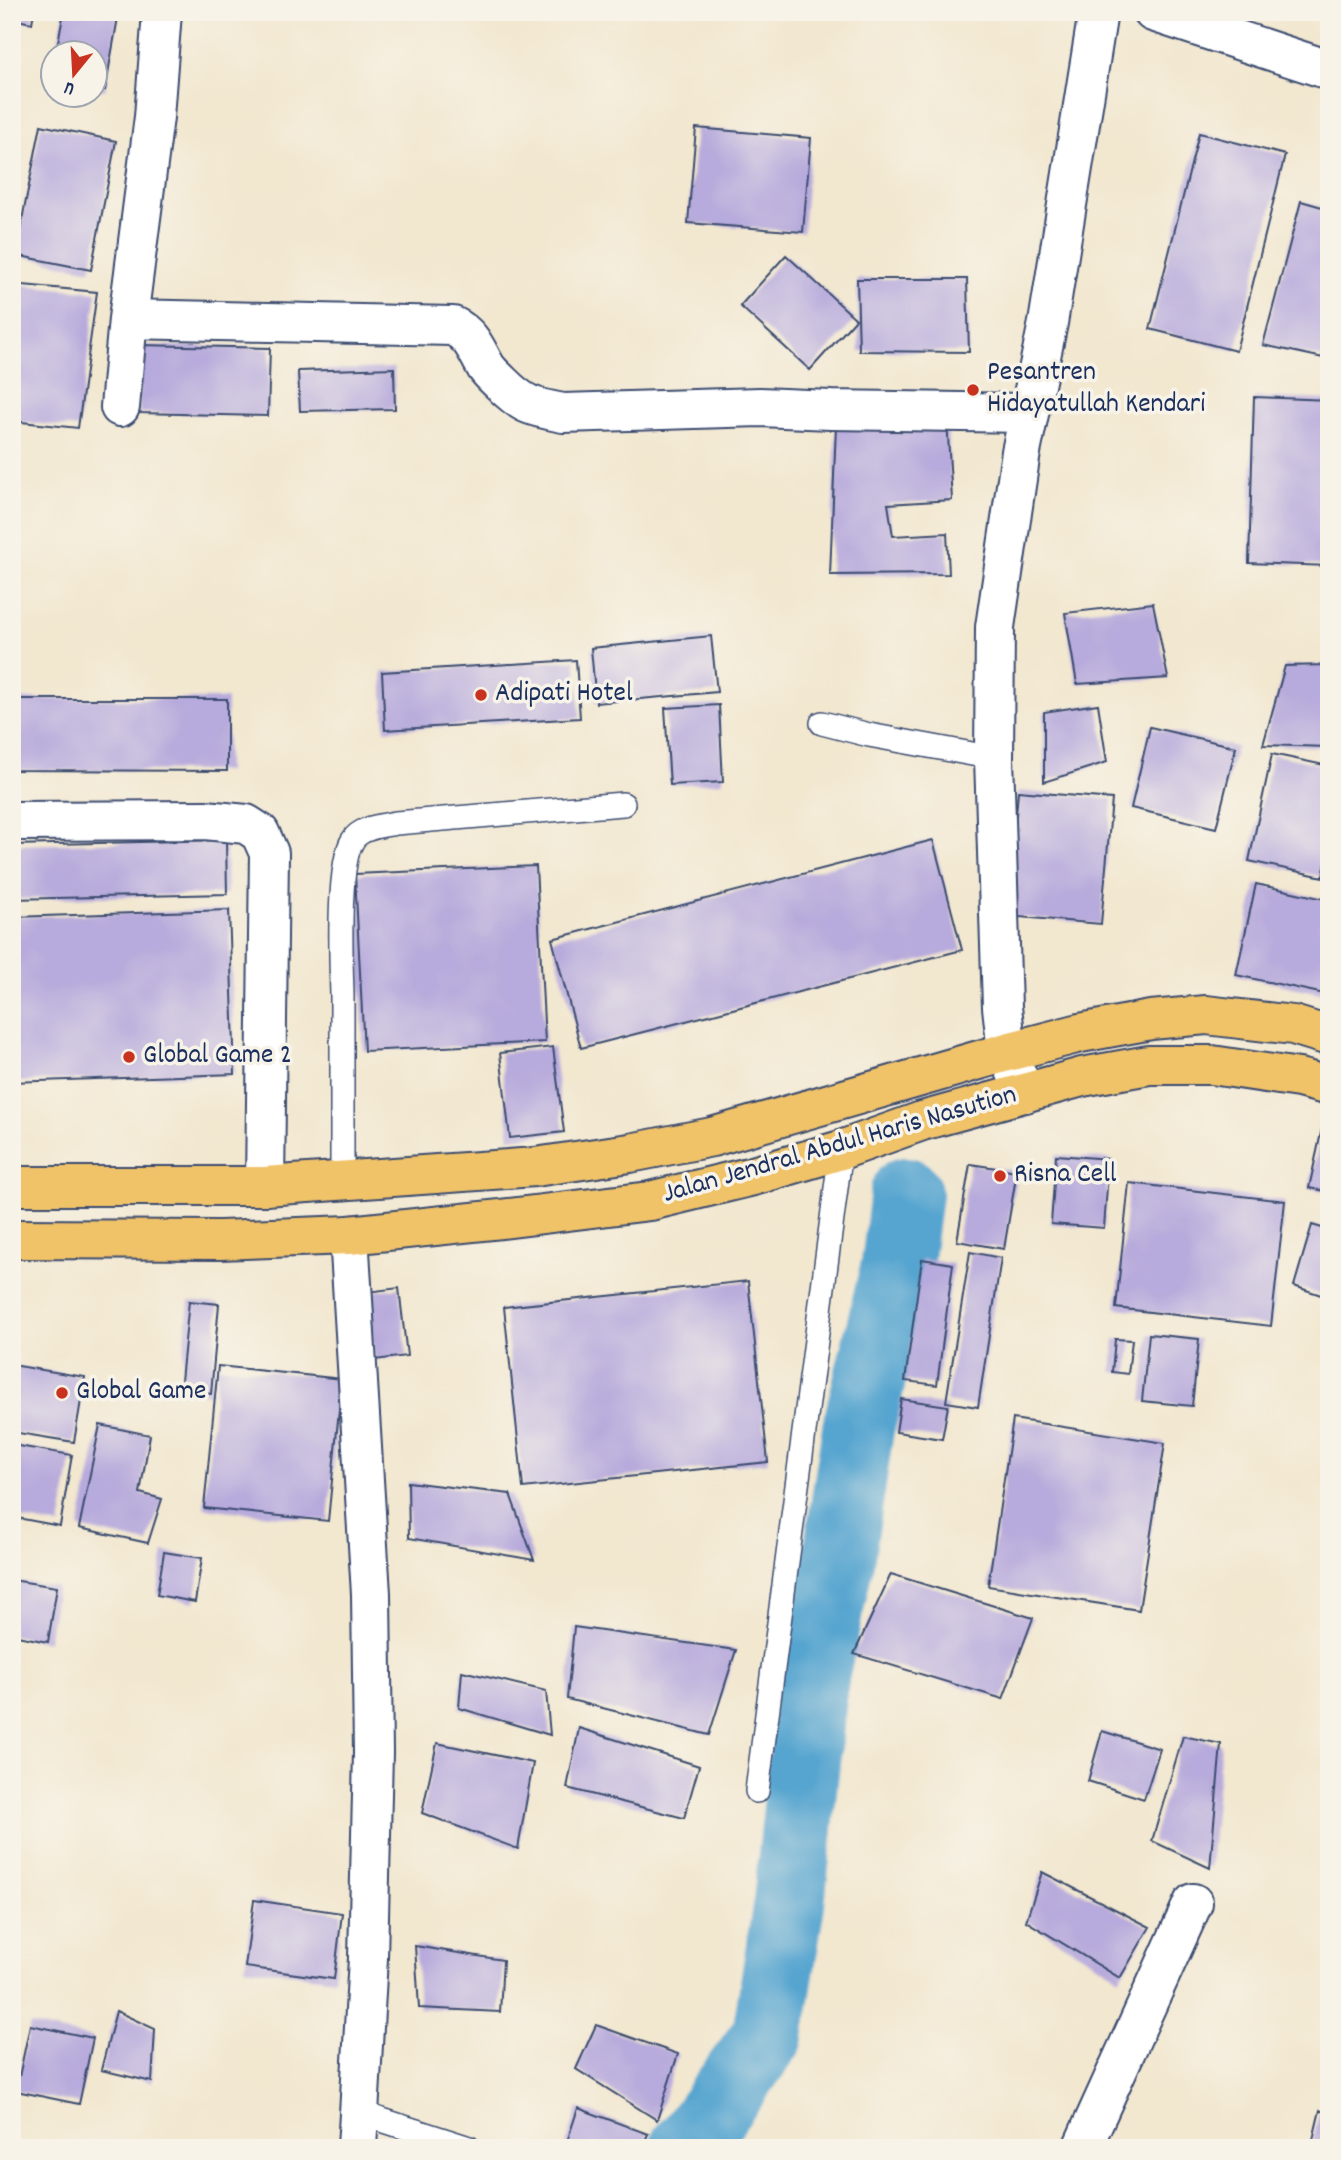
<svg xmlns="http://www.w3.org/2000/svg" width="1341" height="2160" font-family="Dekko,sans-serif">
  <rect width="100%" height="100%" fill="#f7f3e8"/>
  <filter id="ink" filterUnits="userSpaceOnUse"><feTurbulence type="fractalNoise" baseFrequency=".0143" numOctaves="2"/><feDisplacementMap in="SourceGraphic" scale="14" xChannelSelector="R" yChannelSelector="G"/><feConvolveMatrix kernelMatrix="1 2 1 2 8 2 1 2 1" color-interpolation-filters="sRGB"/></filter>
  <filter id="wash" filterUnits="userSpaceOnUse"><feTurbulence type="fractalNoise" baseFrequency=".00686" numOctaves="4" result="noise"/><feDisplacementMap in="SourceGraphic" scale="28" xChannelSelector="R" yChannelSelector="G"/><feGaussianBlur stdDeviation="1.57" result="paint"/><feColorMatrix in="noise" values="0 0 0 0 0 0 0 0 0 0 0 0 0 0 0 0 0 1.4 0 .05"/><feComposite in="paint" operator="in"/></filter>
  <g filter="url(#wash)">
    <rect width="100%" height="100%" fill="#f2e7cf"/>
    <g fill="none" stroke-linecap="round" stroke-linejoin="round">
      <path stroke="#57a5d0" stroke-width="72" d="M 685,2148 L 693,2140 L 768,2035 L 789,1903 L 813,1677 L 839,1555 L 858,1429 L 897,1265 L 906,1193"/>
    </g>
    <g id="blocks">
      <path fill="#b7aadc" d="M 12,12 L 34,12 L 32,23 L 12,19 Z
        M 64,12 L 119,12 L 105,90 L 94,88 L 94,52 L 56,52 Z
        M 41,125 L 116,141 L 91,270 L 15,255 Z
        M 696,128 L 811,138 L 803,232 L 688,223 Z
        M 1199,133 L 1285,155 L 1236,351 L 1150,329 Z
        M 1301,201 L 1329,209 L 1328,359 L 1263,345 Z
        M 786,255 L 856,319 L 810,370 L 740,306 Z
        M 857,279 L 967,279 L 969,352 L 859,351 Z
        M 12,284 L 97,292 L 78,428 L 12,421 Z
        M 140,345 L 270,348 L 268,416 L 139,413 Z
        M 394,368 L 395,409 L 300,411 L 298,371 Z
        M 1254,397 L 1329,400 L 1329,566 L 1249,563 Z
        M 947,420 L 952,500 L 888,504 L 893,536 L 947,533 L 949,574 L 830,575 L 836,426 Z
        M 1153,603 L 1168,678 L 1077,684 L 1065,613 Z
        M 711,636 L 717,692 L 596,703 L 591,648 Z
        M 576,660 L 580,718 L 385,730 L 382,672 Z
        M 1329,665 L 1329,747 L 1263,745 L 1285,666 Z
        M 12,699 L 227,699 L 227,771 L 12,770 Z
        M 1098,704 L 1107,762 L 1044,782 L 1044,712 Z
        M 719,705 L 723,782 L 670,785 L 665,708 Z
        M 1150,727 L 1236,747 L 1216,828 L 1131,808 Z
        M 1272,754 L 1329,766 L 1329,848 L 1323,877 L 1249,861 Z
        M 1018,791 L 1112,799 L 1101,924 L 1008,916 Z
        M 226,840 L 227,894 L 12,899 L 12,845 Z
        M 933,840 L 962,950 L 581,1048 L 552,939 Z
        M 536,866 L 545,1042 L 364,1051 L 355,874 Z
        M 1256,884 L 1329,900 L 1329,995 L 1236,975 Z
        M 229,910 L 235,1074 L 12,1082 L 12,917 Z
        M 553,1047 L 564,1132 L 510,1138 L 500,1053 Z
        M 1324,1119 L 1329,1120 L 1329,1192 L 1309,1188 Z
        M 1056,1155 L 1109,1159 L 1104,1228 L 1051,1224 Z
        M 970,1164 L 1017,1171 L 1004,1249 L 957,1241 Z
        M 1129,1183 L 1285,1201 L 1271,1326 L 1116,1308 Z
        M 1312,1225 L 1329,1230 L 1329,1282 L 1324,1296 L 1294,1286 Z
        M 970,1252 L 1001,1258 L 978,1407 L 946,1402 Z
        M 922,1259 L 953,1264 L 937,1385 L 905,1381 Z
        M 748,1281 L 768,1462 L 523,1488 L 504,1307 Z
        M 399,1288 L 407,1356 L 375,1360 L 366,1292 Z
        M 189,1301 L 219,1304 L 211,1394 L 180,1391 Z
        M 1149,1334 L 1199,1339 L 1192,1406 L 1142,1401 Z
        M 1115,1339 L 1132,1340 L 1128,1374 L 1112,1372 Z
        M 12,1365 L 85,1377 L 74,1442 L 12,1432 Z
        M 218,1366 L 342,1379 L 328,1521 L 204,1508 Z
        M 901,1399 L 948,1406 L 942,1439 L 896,1432 Z
        M 1013,1419 L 1165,1443 L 1139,1610 L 988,1586 Z
        M 100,1425 L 150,1435 L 140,1493 L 162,1499 L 148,1543 L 79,1528 Z
        M 12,1445 L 72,1455 L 60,1526 L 12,1517 Z
        M 408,1482 L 510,1494 L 534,1560 L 409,1538 Z
        M 164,1552 L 202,1558 L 195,1602 L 157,1595 Z
        M 891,1574 L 1033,1618 L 1003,1699 L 854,1654 Z
        M 12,1580 L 57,1587 L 48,1642 L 12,1635 Z
        M 574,1627 L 736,1650 L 709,1735 L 567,1699 Z
        M 462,1671 L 546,1691 L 550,1735 L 459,1708 Z
        M 579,1728 L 699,1766 L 684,1818 L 567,1788 Z
        M 1102,1731 L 1160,1749 L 1144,1799 L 1088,1781 Z
        M 1183,1736 L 1221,1744 L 1210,1868 L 1152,1841 Z
        M 437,1743 L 533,1763 L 518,1849 L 422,1813 Z
        M 1042,1872 L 1150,1927 L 1120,1978 L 1026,1921 Z
        M 254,1900 L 342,1913 L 334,1979 L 245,1967 Z
        M 415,1946 L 503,1960 L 500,2012 L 419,2008 Z
        M 116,2011 L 155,2029 L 152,2082 L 101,2070 Z
        M 30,2025 L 93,2038 L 79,2104 L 16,2091 Z
        M 596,2025 L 678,2054 L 657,2120 L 576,2069 Z
        M 578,2108 L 648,2134 L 642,2148 L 565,2148 Z
        M 1320,2110 L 1329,2115 L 1329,2148 L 1311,2148 Z"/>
    </g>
  </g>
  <g filter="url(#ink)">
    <use href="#blocks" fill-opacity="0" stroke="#3b4b6f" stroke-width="2"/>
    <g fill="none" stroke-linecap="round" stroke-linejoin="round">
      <g stroke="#3b4b6f" stroke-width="26">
        <path id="lane" d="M 822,723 L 869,735 L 994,758
          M 342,1182 C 342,1119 342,1057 342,994 C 341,963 337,863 353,840 C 361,827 382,826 396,823 L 623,804
          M 757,1791 L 841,1150
          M 360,2113 L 469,2148"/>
      </g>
      <g stroke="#3b4b6f" stroke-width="42">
        <path id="street" d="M 162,12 L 154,117 L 128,319 L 453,326 C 472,335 476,350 486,367 C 490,373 496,378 501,383 C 524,406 532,407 563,413 L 760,407 L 831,410 L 1028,413
          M 1153,12 L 1329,70
          M 120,407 L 128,319
          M 12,821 L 205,820 L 246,824 L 260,833 L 269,853 L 265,1186
          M 1025,1093 L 1007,1052 L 1002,1007 L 994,758 L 995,627 L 1021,452 L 1048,323 L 1098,12
          M 349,1235 L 371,1594 L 373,1753 L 368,1958 L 357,2148
          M 1082,2148 L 1193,1903"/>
      </g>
      <g stroke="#3b4b6f" stroke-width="42">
        <path id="highway" d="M 12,1186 L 265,1186 L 535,1167 L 630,1153 L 712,1137 L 1007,1052 L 1080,1033 L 1151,1020 L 1206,1015 L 1293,1025 L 1329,1036
          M 12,1239 L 220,1240 L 349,1235 L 501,1219 L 650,1201 L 753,1176 L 841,1150 L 922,1121 L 1082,1077 L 1149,1065 L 1212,1065 L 1299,1078 L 1329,1086"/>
      </g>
      <use href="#lane" stroke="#fff" stroke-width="23"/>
      <use href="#street" stroke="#fff" stroke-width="38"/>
      <use href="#highway" stroke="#f1c369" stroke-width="38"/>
    </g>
  </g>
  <g fill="#c8321e" stroke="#f7f3e8" stroke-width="2.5">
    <circle cx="973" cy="390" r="7"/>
    <circle cx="481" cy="695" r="7"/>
    <circle cx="129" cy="1057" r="7"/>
    <circle cx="1000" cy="1176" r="7"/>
    <circle cx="62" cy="1393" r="7"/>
  </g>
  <g text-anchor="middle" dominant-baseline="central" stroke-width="7" stroke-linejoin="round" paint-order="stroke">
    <g font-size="28" fill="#1b2f5e" stroke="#f7f3e8" text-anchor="start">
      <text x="987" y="374">Pesantren<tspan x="987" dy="32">Hidayatullah Kendari</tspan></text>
      <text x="495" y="695">Adipati Hotel</text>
      <text x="143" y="1057">Global Game 2</text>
      <text x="1014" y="1176">Risna Cell</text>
      <text x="76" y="1393">Global Game</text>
    </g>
    <g font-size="28" fill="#1b2f5e" stroke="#f7f3e8">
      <text transform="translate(840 1146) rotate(-16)">Jalan Jendral Abdul Haris Nasution</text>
    </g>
  </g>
  <rect width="1341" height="2160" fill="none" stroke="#f7f3e8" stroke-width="42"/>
  <g transform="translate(74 74) rotate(198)"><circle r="33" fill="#f7f3e8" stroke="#9fa5b1" stroke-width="2"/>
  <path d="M0-5L12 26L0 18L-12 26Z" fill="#c8321e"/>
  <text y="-10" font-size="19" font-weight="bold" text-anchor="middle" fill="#1b2f5e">U</text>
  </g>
</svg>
